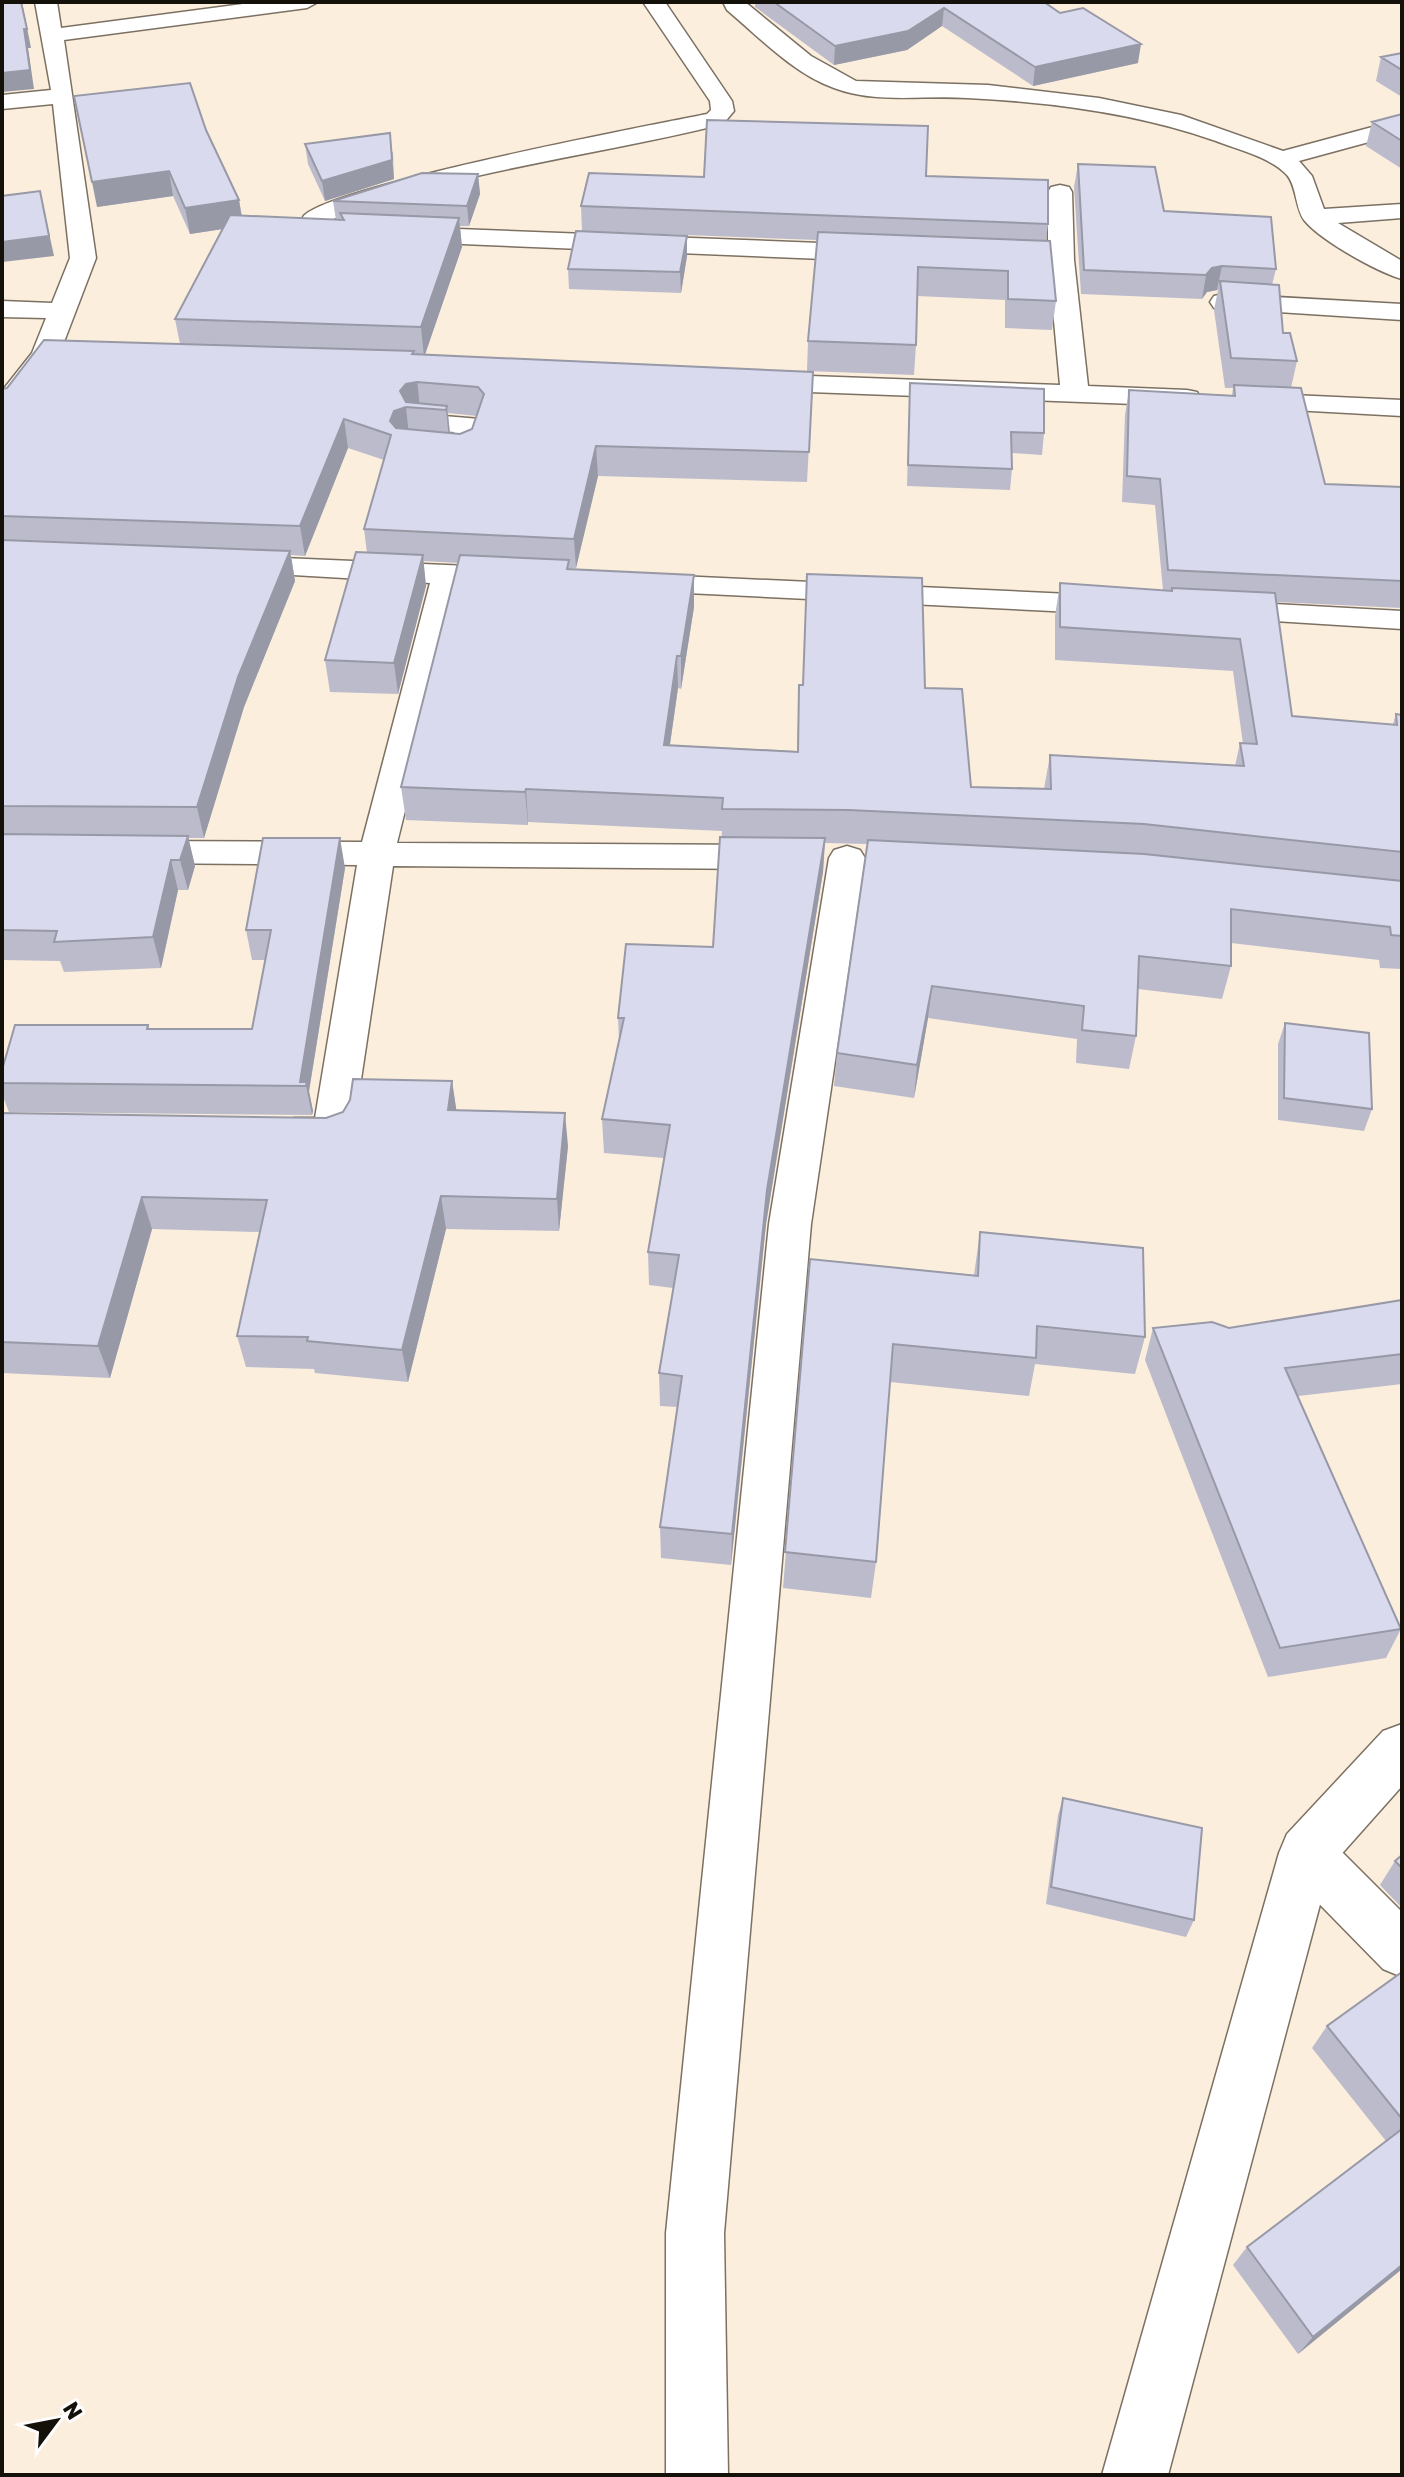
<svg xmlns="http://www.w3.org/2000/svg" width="1404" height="2477" font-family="Rubik,sans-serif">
  <rect width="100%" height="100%" fill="#fbeedd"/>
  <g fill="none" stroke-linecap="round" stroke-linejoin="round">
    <g stroke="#7c7062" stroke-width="3">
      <path id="minor" d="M 35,2 L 57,2 L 61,28 L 258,2 L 318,2 L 307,8 L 64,40 L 96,258 L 59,355 L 12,415 L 2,417 L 2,391 L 32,353 L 46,318 L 2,317 L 2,301 L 52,303 L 70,258 L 53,104 L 2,109 L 2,95 L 51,90 Z
        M 643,2 L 665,2 L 732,101 L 734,111 L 723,124 C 592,157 455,170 328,221 L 329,224 L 872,245 L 881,248 L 885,253 L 881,258 L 872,261 L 318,238 L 309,236 L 303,217 C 324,187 652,125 707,114 L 711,110 L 710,101 Z
        M 723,2 L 745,2 L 811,56 L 856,81 L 988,85 L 1099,98 L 1181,115 L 1283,151 L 1402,119 L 1402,133 L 1299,161 L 1312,176 L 1324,209 L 1402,204 L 1402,218 L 1338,223 L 1402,261 L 1402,279 C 1377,272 1320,240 1304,220 C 1295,207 1297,187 1287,175 C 1270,157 1239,150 1216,141 C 1136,113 1051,102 967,98 C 923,95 876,104 834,88 C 794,74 759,37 727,10 Z
        M 1060,185 L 1069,187 L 1072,192 L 1074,260 L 1088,386 L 1187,390 L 1197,392 L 1201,398 L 1197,404 L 1187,406 L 758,390 L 748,388 L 744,382 L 748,376 L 758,374 L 1060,385 L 1049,267 L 986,263 L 982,258 L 986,253 L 1048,252 L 1048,192 L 1051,187 Z
        M 1223,294 L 1402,304 L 1402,320 L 1214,308 L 1210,302 L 1214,296 Z
        M 1249,393 L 1402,400 L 1402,416 L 1239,407 L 1235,401 L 1239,395 Z
        M 420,414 L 480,419 L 484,425 L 472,457 L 462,460 L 417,455 L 413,449 L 417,443 L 451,442 L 454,432 L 410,428 L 406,422 L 410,416 Z
        M 236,556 L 514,568 L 525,570 L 529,577 L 525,584 L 514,586 L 461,584 L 397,843 L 775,845 L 788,849 L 793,857 L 788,865 L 775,869 L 393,866 L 353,1133 L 347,1143 C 326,1150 302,1150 281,1143 L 275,1133 L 281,1123 L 295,1118 L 315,1118 L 357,865 L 133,863 L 120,860 L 115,852 L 120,844 L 133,841 L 362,842 L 430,583 L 225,571 L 221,565 L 225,559 Z
        M 636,574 L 1113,596 L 1124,598 L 1129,605 L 1124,612 L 1113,614 L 625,590 L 621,583 L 625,576 Z
        M 1219,601 L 1402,611 L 1402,629 L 1208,617 L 1203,610 L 1208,603 Z
        M 847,846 L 860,850 L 865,858 L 811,1224 L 724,2233 L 728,2475 L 666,2475 L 666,2233 L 769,1224 L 829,858 L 834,850 Z
        M 1306,1828 L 1325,1835 L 1402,1912 L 1402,1977 L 1383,1969 L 1287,1871 L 1280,1853 L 1287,1835 Z"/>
    </g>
    <g stroke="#7c7062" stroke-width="3">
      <path id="tertiary" d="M 1402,1724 L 1402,1786 L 1330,1867 L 1168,2475 L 1102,2475 L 1279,1853 L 1287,1834 L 1383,1731 Z"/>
    </g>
    <use href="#minor" fill="#fff" fill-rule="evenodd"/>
    <use href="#tertiary" fill="#fff" fill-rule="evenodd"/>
  </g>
  <path fill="#bbc" fill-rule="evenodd" d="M 755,2 L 1044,2 L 1138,63 L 1033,86 L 942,26 L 907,50 L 834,65 L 755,7 Z
    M 1402,53 L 1402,97 L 1376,81 L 1381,57 Z
    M 1402,114 L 1402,169 L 1366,146 L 1372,122 Z
    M 206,130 L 239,200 L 242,216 L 336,220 L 333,201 L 478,174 L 480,194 L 469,226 L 460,226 L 462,247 L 425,355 L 813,372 L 807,482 L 598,476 L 576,568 L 569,569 L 694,575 L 694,607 L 681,689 L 678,688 L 670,745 L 797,751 L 799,685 L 925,688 L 971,787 L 1044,789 L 1050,755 L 1235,766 L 1240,743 L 1243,744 L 1233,671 L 1055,660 L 1055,616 L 1060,583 L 1163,590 L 1155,505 L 1122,502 L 1125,415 L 1129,390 L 1232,395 L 1233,388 L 1225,388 L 1214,310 L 1218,290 L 1207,292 L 1202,299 L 1081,294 L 1074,187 L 1078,164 L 1164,211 L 1276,269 L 1272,285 L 1283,333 L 1297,361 L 1291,388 L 1325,484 L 1402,487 L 1402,608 L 1276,602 L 1292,716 L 1393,724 L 1396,714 L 1402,715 L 1402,969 L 1380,968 L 1379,960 L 1231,943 L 1231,966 L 1222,999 L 1138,989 L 1136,1036 L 1129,1069 L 1076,1063 L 1077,1039 L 928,1018 L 914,1098 L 834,1086 L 837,1053 L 868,844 L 825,843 L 823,872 L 766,1224 L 731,1565 L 661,1558 L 660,1527 L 678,1407 L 660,1406 L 659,1373 L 673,1288 L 649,1285 L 648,1252 L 664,1158 L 604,1153 L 602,1119 L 619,1040 L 618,1018 L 713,947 L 722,831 L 528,822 L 528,825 L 406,820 L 401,787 L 458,563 L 423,561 L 426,586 L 398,694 L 330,692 L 325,660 L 367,553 L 364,529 L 384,460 L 348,448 L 305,556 L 291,555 L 295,581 L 244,707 L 204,838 L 188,838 L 195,866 L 188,890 L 178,890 L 161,968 L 64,972 L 60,961 L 2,960 L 2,540 L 4,540 L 2,539 L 2,389 L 180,344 L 175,319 L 222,229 L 190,234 L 173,196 L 97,207 ZM 448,413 L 477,416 L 472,429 L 460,434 L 450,433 Z
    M 305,144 L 393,152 L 394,179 L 325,201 L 308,164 Z
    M 926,176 L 1048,224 L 1046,241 L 1056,301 L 1052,330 L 1005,328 L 1005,300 L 917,296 L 916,345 L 914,375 L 807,371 L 808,341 L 817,240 L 582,231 L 581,206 L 704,177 Z
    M 687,256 L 681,293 L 569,289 L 568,269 Z
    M 910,383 L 1044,433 L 1042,455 L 1012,453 L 1012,469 L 1010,490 L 907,486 Z
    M 345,868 L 309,1091 L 313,1111 L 312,1115 L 9,1112 L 2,1094 L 2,1070 L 148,1025 L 150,1029 L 252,1029 L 265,960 L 252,960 L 246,930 Z
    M 1285,1023 L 1372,1109 L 1364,1131 L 1278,1120 L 1278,1044 Z
    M 452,1081 L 456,1110 L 568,1146 L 559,1231 L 446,1229 L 408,1382 L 315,1373 L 314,1369 L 246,1367 L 237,1336 L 260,1232 L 152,1229 L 110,1378 L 2,1373 L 2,1113 L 326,1118 Z
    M 980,1232 L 1145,1337 L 1135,1374 L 1035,1364 L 1029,1396 L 890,1382 L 876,1562 L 871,1598 L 783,1588 L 810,1259 L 974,1275 Z
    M 1402,1300 L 1402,1384 L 1298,1396 L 1401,1629 L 1386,1658 L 1268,1677 L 1145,1360 L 1153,1328 L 1229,1328 Z
    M 1063,1798 L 1194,1920 L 1186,1937 L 1046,1904 L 1058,1815 Z
    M 1402,1855 L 1402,1908 L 1380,1885 L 1395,1861 Z
    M 1402,1972 L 1402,2269 L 1298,2354 L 1233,2265 L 1247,2247 L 1386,2141 L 1312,2048 L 1327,2026 Z"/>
  <path fill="#9899a6" d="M 22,2 L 31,48 L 28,48 L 34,89 L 2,92 L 2,73 L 24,29 Z
    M 944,8 L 942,26 L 907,50 L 834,65 L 835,46 Z
    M 1141,44 L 1138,63 L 1033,86 L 1035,67 Z
    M 390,133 L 394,179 L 325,201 L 322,181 Z
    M 169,171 L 173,196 L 97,207 L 92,182 Z
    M 478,174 L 480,194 L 469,226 L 467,206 Z
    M 40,191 L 54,256 L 2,262 L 2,242 Z
    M 239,200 L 243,226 L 190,234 L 185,208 Z
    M 459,218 L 462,247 L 424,357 L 421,327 Z
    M 687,236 L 687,256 L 681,293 L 680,272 Z
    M 1222,266 L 1217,290 L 1207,292 L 1202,299 L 1206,275 L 1212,268 Z
    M 414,351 L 420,408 L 406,407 L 409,436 L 398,440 L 390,421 Z
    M 447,406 L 450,435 L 449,439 L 446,410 Z
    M 344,419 L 348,448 L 305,556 L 300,526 Z
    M 596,446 L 598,476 L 576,568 L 574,539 Z
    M 290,551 L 295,581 L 244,707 L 204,838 L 197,807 L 238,677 Z
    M 423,555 L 426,586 L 398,694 L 394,663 Z
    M 694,575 L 694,607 L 681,689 L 681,656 Z
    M 677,656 L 678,688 L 665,778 L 664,745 Z
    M 526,789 L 528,822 L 528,825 L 525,792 Z
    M 188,836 L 195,866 L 188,890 L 180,860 Z
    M 340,838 L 345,868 L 309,1091 L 313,1111 L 312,1115 L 306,1086 L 300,1082 Z
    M 825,838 L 823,872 L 766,1224 L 731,1565 L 732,1534 L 767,1190 Z
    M 171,860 L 178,890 L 161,968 L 153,937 Z
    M 932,986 L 928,1018 L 914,1098 L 917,1065 Z
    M 452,1081 L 457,1114 L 448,1110 Z
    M 565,1113 L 568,1146 L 559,1231 L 557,1199 Z
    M 441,1196 L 446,1229 L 408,1382 L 402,1350 Z
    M 142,1197 L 152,1229 L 110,1378 L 98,1346 Z
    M 1402,2265 L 1402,2269 L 1298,2354 L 1313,2337 Z"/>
  <path fill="#d9daed" stroke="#9899a6" stroke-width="2" fill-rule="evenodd" d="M 2,2 L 21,2 L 27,29 L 24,29 L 30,70 L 2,73 Z
    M 774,2 L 1044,2 L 1060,13 L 1083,8 L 1141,44 L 1035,67 L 944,8 L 908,31 L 835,46 Z
    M 1402,53 L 1402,70 L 1381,57 Z
    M 190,83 L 206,130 L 239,200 L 185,208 L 169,171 L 92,182 L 74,96 Z
    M 1402,114 L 1402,141 L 1372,122 Z
    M 707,120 L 928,126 L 926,176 L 1048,180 L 1048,224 L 581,206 L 589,173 L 704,177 Z
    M 390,133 L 392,160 L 322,181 L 305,144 Z
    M 1078,164 L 1155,167 L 1164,211 L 1271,217 L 1276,269 L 1222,266 L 1212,268 L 1206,275 L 1084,270 Z
    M 422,173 L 478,174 L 467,206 L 333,201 Z
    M 40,191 L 49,236 L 2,242 L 2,196 Z
    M 340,213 L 459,218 L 421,327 L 175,319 L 230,215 L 344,220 Z
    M 576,231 L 687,236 L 680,272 L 568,269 Z
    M 818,232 L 1050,241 L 1056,301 L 1008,299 L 1008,271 L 918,267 L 916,345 L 808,341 Z
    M 1220,281 L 1279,285 L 1283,333 L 1290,333 L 1297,361 L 1231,358 Z
    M 44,340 L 414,351 L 412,354 L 813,372 L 809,452 L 596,446 L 574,539 L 364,529 L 391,435 L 344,419 L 300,526 L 2,516 L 2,389 L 7,388 ZM 417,382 L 478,387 L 484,394 L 472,429 L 460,434 L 396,428 L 390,421 L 394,411 L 406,407 L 446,410 L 447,406 L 406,402 L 400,391 L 406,384 Z
    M 910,383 L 1044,389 L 1044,433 L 1011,432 L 1012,469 L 908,465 Z
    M 1234,385 L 1301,388 L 1325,484 L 1402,487 L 1402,581 L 1168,570 L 1160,479 L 1127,476 L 1129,390 L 1235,396 Z
    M 2,540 L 290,551 L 238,677 L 197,807 L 2,806 Z
    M 356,552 L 423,555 L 394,663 L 325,660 Z
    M 460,555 L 569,560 L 567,569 L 694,575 L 681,656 L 677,656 L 664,745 L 798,752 L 799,685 L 803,685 L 807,574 L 922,578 L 925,688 L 962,689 L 971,787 L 1051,789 L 1050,755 L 1244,766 L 1240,743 L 1257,744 L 1240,639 L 1060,627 L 1060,583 L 1172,591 L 1172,588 L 1275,593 L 1292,716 L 1397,725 L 1396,714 L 1402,715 L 1402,852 L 1144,824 L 849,810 L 722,809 L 723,798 L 526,789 L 525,792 L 401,787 Z
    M 2,834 L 188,836 L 180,860 L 171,860 L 153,937 L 54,942 L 57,931 L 2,930 Z
    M 720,837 L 825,838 L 767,1190 L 732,1534 L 660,1527 L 682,1376 L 659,1373 L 679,1255 L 648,1252 L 670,1125 L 602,1119 L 624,1018 L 618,1018 L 626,944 L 713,947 Z
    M 263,838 L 340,838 L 300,1082 L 307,1082 L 306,1086 L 2,1083 L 2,1070 L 15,1025 L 148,1025 L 147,1029 L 252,1029 L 271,930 L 246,930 Z
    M 868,840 L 1144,854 L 1402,881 L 1402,936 L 1391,935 L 1390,927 L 1231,909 L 1231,966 L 1139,956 L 1136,1036 L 1082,1030 L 1084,1006 L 932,986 L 917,1065 L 837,1053 Z
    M 1285,1023 L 1369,1033 L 1372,1109 L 1284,1098 Z
    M 353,1079 L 452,1081 L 448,1110 L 565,1113 L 557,1199 L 441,1196 L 402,1350 L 307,1341 L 308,1337 L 237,1336 L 267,1200 L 142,1197 L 98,1346 L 2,1342 L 2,1113 L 326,1118 L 343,1112 L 350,1100 Z
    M 980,1232 L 1143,1248 L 1145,1337 L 1037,1326 L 1036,1358 L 893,1344 L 876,1562 L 785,1552 L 810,1259 L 978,1276 Z
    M 1402,1300 L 1402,1354 L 1285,1368 L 1401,1629 L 1280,1648 L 1153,1328 L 1212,1322 L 1229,1328 Z
    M 1063,1798 L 1202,1828 L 1194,1920 L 1051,1887 Z
    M 1402,1855 L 1402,1868 L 1395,1861 Z
    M 1402,1972 L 1402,2119 L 1327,2026 Z
    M 1402,2129 L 1402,2265 L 1313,2337 L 1247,2247 Z"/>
  <rect width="1404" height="2477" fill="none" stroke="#14100a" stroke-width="8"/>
  <g transform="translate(56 2421) rotate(58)" stroke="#fdfdfd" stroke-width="6" paint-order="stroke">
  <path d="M0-6L14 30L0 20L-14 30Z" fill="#14100a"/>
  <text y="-12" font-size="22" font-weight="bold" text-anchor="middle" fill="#14100a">N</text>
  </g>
</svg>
